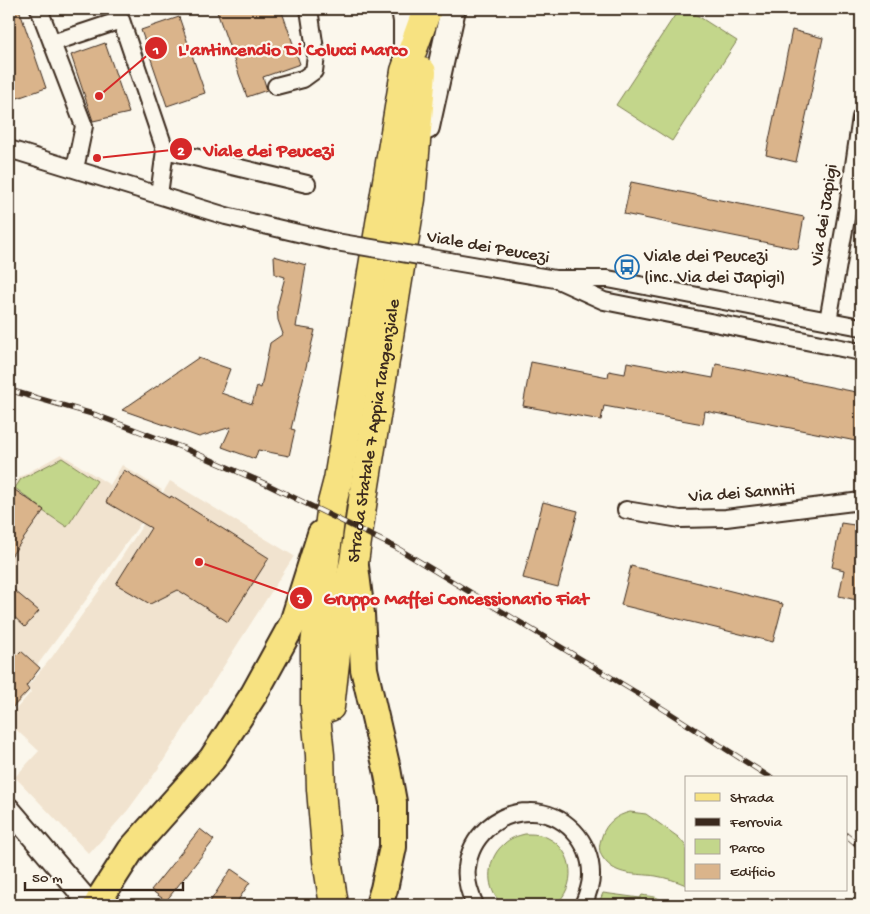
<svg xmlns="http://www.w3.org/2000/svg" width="870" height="914" font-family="'Gochi Hand',sans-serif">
  <rect width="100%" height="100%" fill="#fbf7ec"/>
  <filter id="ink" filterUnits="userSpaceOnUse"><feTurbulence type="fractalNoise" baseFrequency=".02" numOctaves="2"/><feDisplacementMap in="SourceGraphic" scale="10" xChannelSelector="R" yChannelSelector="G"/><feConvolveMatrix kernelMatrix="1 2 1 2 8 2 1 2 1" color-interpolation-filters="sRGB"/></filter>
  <g filter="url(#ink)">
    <path fill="#f1e3cf" d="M 61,454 L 110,485 L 122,465 L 162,490 L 141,524 L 140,524 L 86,600 L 38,664 L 38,667 L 23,687 L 29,692 L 15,707 L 9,701 L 9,492 L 20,477 Z
      M 170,481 L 294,556 L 158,769 L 128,810 L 89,854 L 15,777 L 39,751 L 9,723 L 9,717 L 31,692 L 26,688 L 52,657 L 104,584 L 152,511 Z"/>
    <path fill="#c3d68b" stroke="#7f8054" d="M 679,9 L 687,9 L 737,41 L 672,141 L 616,105 Z
      M 62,458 L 97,481 L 67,527 L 43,511 L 44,510 L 15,488 L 21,479 Z
      M 630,812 L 646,814 L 678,837 L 686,846 L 686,885 C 677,881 667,878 656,876 C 636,873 616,877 603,858 C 598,851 599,845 602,836 C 606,823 617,815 630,812 Z
      M 525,834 C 533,834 541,834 548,838 C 575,851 577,887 555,905 L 504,905 C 502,903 498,900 496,897 C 485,881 489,856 504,844 C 510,838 517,836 525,834 Z
      M 603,893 L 640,898 L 642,895 C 651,897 660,895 664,905 L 654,905 L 653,903 L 648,905 L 598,905 Z"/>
    <path fill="#dab48b" stroke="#3b2a1e" d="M 9,9 L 19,9 L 46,88 L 9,101 Z
      M 216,9 L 281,9 L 300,64 L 263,77 L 267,90 L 247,97 Z
      M 179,17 L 205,93 L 167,106 L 141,30 Z
      M 792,30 L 823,38 L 796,162 L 766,155 Z
      M 105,43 L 129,113 L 93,121 L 71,55 Z
      M 631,182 L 804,217 L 798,249 L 624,214 Z
      M 274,256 L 306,265 L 296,327 L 315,330 L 291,429 L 295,430 L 289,456 L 258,450 L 255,459 L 222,447 L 231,427 L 199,437 L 122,410 L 198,358 L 230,369 L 221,393 L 252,404 L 257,386 L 261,388 L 270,343 L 283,334 L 278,320 L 277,307 L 285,277 L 275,274 Z
      M 531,362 L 608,377 L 609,371 L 625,374 L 627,362 L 713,378 L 716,364 L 861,393 L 861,442 L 705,411 L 703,424 L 604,406 L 601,420 L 523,406 Z
      M 124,470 L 170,498 L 171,496 L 269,558 L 228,622 L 178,590 L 150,604 L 116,584 L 151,528 L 106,502 Z
      M 9,486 L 44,510 L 9,559 Z
      M 543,502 L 578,511 L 558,587 L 523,578 Z
      M 841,523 L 861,526 L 861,601 L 839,596 L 844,570 L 832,567 Z
      M 631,566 L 783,604 L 773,642 L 621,605 Z
      M 9,586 L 39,611 L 25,627 L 9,612 Z
      M 21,651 L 40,668 L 26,686 L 29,690 L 9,711 L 9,663 Z
      M 200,829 L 214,840 L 166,901 L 151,890 Z
      M 231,869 L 250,882 L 235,905 L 208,905 Z"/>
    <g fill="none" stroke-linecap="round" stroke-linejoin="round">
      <g stroke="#3b2a1e" stroke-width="20">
        <path id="minor" d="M 39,9 L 84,126 L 75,169
          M 52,43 L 121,20 L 165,150 L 159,195
          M 276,86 L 303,79 L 314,71 L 316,56 L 309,9
          M 9,149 L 226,216 L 336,242
          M 165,150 L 307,184
          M 449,261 L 555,279 L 608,279 L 861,327
          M 560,281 L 604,301 L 861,352
          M 828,321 L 848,207 L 861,117
          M 626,510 L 680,519 L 726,518 L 861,501
          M 475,905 C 470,894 465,881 467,868 C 470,837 497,812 529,812 C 564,811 592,842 591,876 C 591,886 587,896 583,905"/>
      </g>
      <g stroke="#3b2a1e" stroke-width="25">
        <path id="tertiary" d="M 9,809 L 91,905"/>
      </g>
      <g stroke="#3b2a1e" stroke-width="28">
        <path id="secondary" d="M 404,9 L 406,21 L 406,59
          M 427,127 L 453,9"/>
      </g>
      <g stroke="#3b2a1e" stroke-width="30">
        <path id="primary" d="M 355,566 L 361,614 L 364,669 L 387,769 L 393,802 L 393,847 L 384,889 L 379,905
          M 97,905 L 102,895 L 131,850 L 212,759 L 254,694 L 293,623 L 321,534"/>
      </g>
      <g stroke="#3b2a1e" stroke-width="31">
        <g id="trunk">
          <path id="s1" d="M 330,707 L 339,627 L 354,562 L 365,485 L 411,199 L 422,72"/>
          <path d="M 334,905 L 327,860 L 321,789 L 320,755 L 315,706 L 315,645 L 332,503 L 338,480 L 405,71 L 427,10"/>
        </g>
      </g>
      <use href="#minor" stroke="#fbf7ec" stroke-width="16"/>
      <use href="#tertiary" stroke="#fbf7ec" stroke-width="21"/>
      <use href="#secondary" stroke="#fbf7ec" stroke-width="24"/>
      <use href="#primary" stroke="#f7e281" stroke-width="26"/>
      <use href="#trunk" stroke="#f7e281" stroke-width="28"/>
      <g stroke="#3b2a1e" stroke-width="5.5">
        <path id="rail" d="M 9,390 L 96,415 L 186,449 L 266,484 L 397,548 L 665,710 L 771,778
          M 846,835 L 861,848"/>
      </g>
      <use href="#rail" stroke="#fbf7ec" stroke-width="4" stroke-dasharray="11" stroke-linecap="butt"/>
      <g stroke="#3b2a1e" stroke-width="20" stroke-linecap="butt">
        <path id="minor-bridge" d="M 336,242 L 449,261"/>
      </g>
      <use href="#minor-bridge" stroke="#fbf7ec" stroke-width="16"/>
    </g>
  </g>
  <defs>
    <g id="bus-ring" transform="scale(1.25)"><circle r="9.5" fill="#fbf7ec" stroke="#1f6fb2" stroke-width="1.5"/><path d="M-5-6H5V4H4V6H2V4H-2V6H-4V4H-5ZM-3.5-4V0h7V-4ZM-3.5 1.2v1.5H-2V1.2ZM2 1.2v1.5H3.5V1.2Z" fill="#1f6fb2"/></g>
  </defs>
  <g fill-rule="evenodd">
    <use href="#bus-ring" x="627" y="267"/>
  </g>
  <g text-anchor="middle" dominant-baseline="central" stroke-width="4.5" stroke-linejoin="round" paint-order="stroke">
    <g font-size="18" fill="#3b2a1e" stroke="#fbf7ec">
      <text transform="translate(825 215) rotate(-81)">Via dei Japigi</text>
      <text transform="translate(488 248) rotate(10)">Viale dei Peucezi</text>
      <text stroke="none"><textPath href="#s1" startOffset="280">Strada Statale 7 Appia Tangenziale</textPath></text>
      <text transform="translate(742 494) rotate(-4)">Via dei Sanniti</text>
    </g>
    <g font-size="18" fill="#3b2a1e" stroke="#fbf7ec" text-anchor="start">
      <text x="644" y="257">Viale dei Peucezi<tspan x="644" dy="21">(inc. Via dei Japigi)</tspan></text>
    </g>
  </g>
  <path fill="none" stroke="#d62828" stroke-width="2" d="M99 96L156 48M97 158L181 149M199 562L301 598"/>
  <g fill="#d62828" stroke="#fbf7ec" stroke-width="2">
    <circle cx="99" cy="96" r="5"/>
    <circle cx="97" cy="158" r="5"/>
    <circle cx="199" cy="562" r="5"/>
    <circle cx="156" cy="48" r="12"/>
    <circle cx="181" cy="149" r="12"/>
    <circle cx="301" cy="598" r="12"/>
  </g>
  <g font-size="15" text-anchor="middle" font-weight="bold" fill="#fff">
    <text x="156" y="54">1</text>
    <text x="181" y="155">2</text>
    <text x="301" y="603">3</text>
  </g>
  <g font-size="19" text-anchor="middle" font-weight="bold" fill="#d62828" stroke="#fbf7ec" stroke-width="4.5" stroke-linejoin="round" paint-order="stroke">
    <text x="293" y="55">L'antincendio Di Colucci Marco</text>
    <text x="269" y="156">Viale dei Peucezi</text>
    <text x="456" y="604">Gruppo Maffei Concessionario Fiat</text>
  </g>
  <rect width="870" height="914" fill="none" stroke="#fbf7ec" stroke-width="30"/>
  <rect x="15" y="15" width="840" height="884" fill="none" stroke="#3b2a1e" stroke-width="2" filter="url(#ink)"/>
  <rect x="685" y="776" width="162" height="115" fill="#fbf7ec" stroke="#aea59a"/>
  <rect x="695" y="793" width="25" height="8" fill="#f7e281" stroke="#aea59a"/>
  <text x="730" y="802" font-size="15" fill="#3b2a1e">Strada</text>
  <rect x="695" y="818" width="25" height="8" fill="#3b2a1e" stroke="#aea59a"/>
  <text x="730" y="826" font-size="15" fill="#3b2a1e">Ferrovia</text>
  <rect x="695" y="839" width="25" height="15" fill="#c3d68b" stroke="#aea59a"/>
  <text x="730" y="852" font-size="15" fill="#3b2a1e">Parco</text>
  <rect x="695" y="864" width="25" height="15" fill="#dab48b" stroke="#aea59a"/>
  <text x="730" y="876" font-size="15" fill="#3b2a1e">Edificio</text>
  <path d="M25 882v8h158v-8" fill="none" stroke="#3b2a1e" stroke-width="2.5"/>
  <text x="32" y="882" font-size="15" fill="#3b2a1e" stroke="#fbf7ec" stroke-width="4" paint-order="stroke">50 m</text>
</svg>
